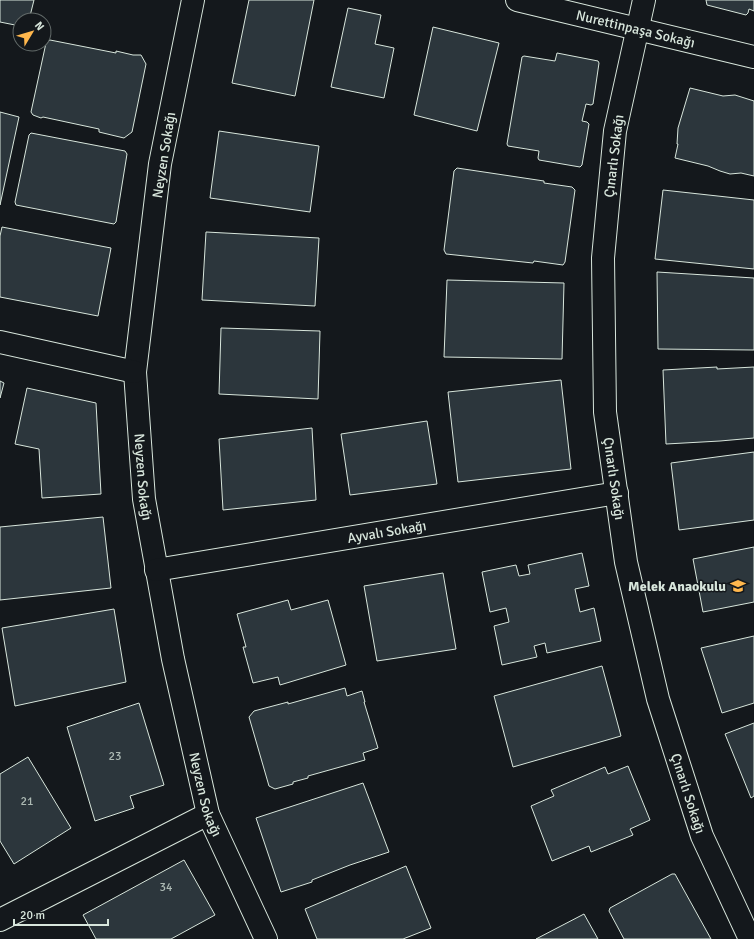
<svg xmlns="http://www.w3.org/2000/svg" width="754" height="939" font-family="Signika,sans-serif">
  <rect width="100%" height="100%" fill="#14181c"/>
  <path fill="#2c363c" stroke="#d8e6dc" d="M 0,0 L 34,0 L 29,20 L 20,20 L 20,26 L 0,22 Z
    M 249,0 L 314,0 L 295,96 L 232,83 Z
    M 706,0 L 754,0 L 754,11 L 749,9 L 748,13 L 746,15 L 707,5 Z
    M 348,8 L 381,15 L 375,44 L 394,48 L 384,98 L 331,87 Z
    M 433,27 L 499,43 L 477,131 L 414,115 Z
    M 50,40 L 116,53 L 116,51 L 133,55 L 141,55 L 146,64 L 132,132 L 124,138 L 99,132 L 99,129 L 43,117 L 41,118 L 33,115 L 31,112 L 46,43 Z
    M 557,53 L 598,61 L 599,63 L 593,104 L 591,105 L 586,104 L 582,121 L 587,122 L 589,124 L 582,165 L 580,167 L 539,160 L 538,158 L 539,151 L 508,146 L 507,144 L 522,57 L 524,56 L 555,61 Z
    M 690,88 L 723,96 L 735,95 L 754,101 L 754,176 L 741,173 L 730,174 L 720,171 L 708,166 L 675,158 L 678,144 L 677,144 L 678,128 Z
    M 0,112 L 19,117 L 0,205 Z
    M 219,131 L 319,146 L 310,212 L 210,198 Z
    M 31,133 L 125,151 L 127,154 L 116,222 L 114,224 L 16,205 L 15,202 L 29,135 Z
    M 457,168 L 544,181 L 544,183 L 572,187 L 575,190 L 565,262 L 563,265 L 534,261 L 533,263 L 446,254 L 444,250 L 454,171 Z
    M 663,190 L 754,200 L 754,269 L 655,259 Z
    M 2,227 L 111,248 L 98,316 L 0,297 L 0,236 Z
    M 206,232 L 319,238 L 315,306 L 202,300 Z
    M 657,272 L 754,278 L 754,350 L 658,349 Z
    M 447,280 L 564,283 L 562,359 L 444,357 Z
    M 221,328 L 320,331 L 318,399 L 219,394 Z
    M 717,367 L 717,369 L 754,367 L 754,438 L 720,441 L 666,444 L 663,370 Z
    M 561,380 L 571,469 L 458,482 L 448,392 Z
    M 0,381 L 4,383 L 0,398 Z
    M 27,388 L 96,403 L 101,494 L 42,498 L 39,449 L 15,444 Z
    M 427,421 L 437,484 L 350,495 L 341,434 Z
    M 312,428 L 316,500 L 223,510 L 219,439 Z
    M 754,452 L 754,520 L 679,530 L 671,463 Z
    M 103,517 L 111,588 L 0,600 L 0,527 Z
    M 754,547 L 754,602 L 703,612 L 693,559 Z
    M 582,553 L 589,586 L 575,589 L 580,612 L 594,608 L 601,641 L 547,653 L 545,643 L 534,646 L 537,657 L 502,665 L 494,626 L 509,622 L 506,608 L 490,612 L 482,572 L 516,565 L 519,576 L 530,574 L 528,565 Z
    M 443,573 L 456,649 L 377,661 L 364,586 Z
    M 288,600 L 291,610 L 328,600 L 346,665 L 280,685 L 278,677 L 253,683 L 243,647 L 246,647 L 237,614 Z
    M 114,609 L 126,682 L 15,706 L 2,628 Z
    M 754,636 L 754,703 L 722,713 L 701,648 Z
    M 602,666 L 621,736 L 513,767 L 494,696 Z
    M 345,688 L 347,696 L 362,691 L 365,702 L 364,702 L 378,748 L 363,753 L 365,760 L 308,776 L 308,778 L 293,782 L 293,784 L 275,789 L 269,786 L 249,717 L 254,711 L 288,702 L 288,704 Z
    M 139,703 L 164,785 L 130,796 L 134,808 L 95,821 L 67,727 Z
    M 754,723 L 754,796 L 751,798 L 725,734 Z
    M 28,757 L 71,828 L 14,864 L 0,841 L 0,774 Z
    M 628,766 L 650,820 L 630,829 L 633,835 L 591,852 L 589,846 L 552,861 L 531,806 L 554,796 L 551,790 L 605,767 L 608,774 Z
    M 363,783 L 389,852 L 350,865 L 312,880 L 312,882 L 281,892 L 256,818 Z
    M 184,860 L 215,915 L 171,939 L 96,939 L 83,915 Z
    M 406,866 L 431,928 L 403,939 L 317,939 L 305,909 Z
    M 672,874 L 675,874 L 711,939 L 624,939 L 609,911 L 610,908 Z
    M 584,914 L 598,939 L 536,939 Z"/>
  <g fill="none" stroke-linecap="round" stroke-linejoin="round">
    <g stroke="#d8e6dc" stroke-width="24">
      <g id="minor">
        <path id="s1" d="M 193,0 L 160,164 L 135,372 L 144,499 L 173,659 L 208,814 L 266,939"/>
        <path id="s2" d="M 517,0 L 754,57"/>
        <path id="s3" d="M 644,0 L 615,131 L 603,258 L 605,412 L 626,562 L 658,699 L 702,836 L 750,939"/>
        <path d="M 0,342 L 135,372"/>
        <path id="s4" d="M 156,570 L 617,493"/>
        <path d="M 0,920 L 208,814"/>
      </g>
    </g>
    <use href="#minor" stroke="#14181c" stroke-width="22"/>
  </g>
  <defs>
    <g id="school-bare" transform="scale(1.2)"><path d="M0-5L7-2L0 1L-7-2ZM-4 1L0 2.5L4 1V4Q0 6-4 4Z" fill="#ffb74d" stroke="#14181c" stroke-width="2.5" paint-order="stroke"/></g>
  </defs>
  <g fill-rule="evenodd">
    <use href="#school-bare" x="738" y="586"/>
  </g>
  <g text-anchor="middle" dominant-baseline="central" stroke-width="3" stroke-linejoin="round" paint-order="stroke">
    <g font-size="12" fill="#adbab4">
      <text x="115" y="756">23</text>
      <text x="27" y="801">21</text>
      <text x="166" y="887">34</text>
    </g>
    <g font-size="14" fill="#d8e6dc" stroke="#14181c">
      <text stroke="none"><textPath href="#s2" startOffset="122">Nurettinpaşa Sokağı</textPath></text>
      <text transform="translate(164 155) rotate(-81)">Neyzen Sokağı</text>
      <text transform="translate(614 156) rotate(-83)">Çınarlı Sokağı</text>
      <text stroke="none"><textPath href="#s1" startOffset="482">Neyzen Sokağı</textPath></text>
      <text stroke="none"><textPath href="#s3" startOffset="483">Çınarlı Sokağı</textPath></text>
      <text stroke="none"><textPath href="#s4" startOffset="234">Ayvalı Sokağı</textPath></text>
      <text stroke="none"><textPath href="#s3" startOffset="807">Çınarlı Sokağı</textPath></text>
      <text stroke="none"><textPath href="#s1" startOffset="806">Neyzen Sokağı</textPath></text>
    </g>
    <g font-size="14" font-weight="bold" fill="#d8e6dc" stroke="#14181c" text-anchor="end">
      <text x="726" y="586">Melek Anaokulu</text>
    </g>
  </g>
  <g transform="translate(32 32) rotate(52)"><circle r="19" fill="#14181c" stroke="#626a69"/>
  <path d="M0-3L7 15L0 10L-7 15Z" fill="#ffb74d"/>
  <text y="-6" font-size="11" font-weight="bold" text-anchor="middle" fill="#d8e6dc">N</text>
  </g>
  <path d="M14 919v6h94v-6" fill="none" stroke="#d8e6dc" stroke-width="2"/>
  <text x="20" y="919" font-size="12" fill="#d8e6dc" stroke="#14181c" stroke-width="3" paint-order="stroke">20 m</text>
</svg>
